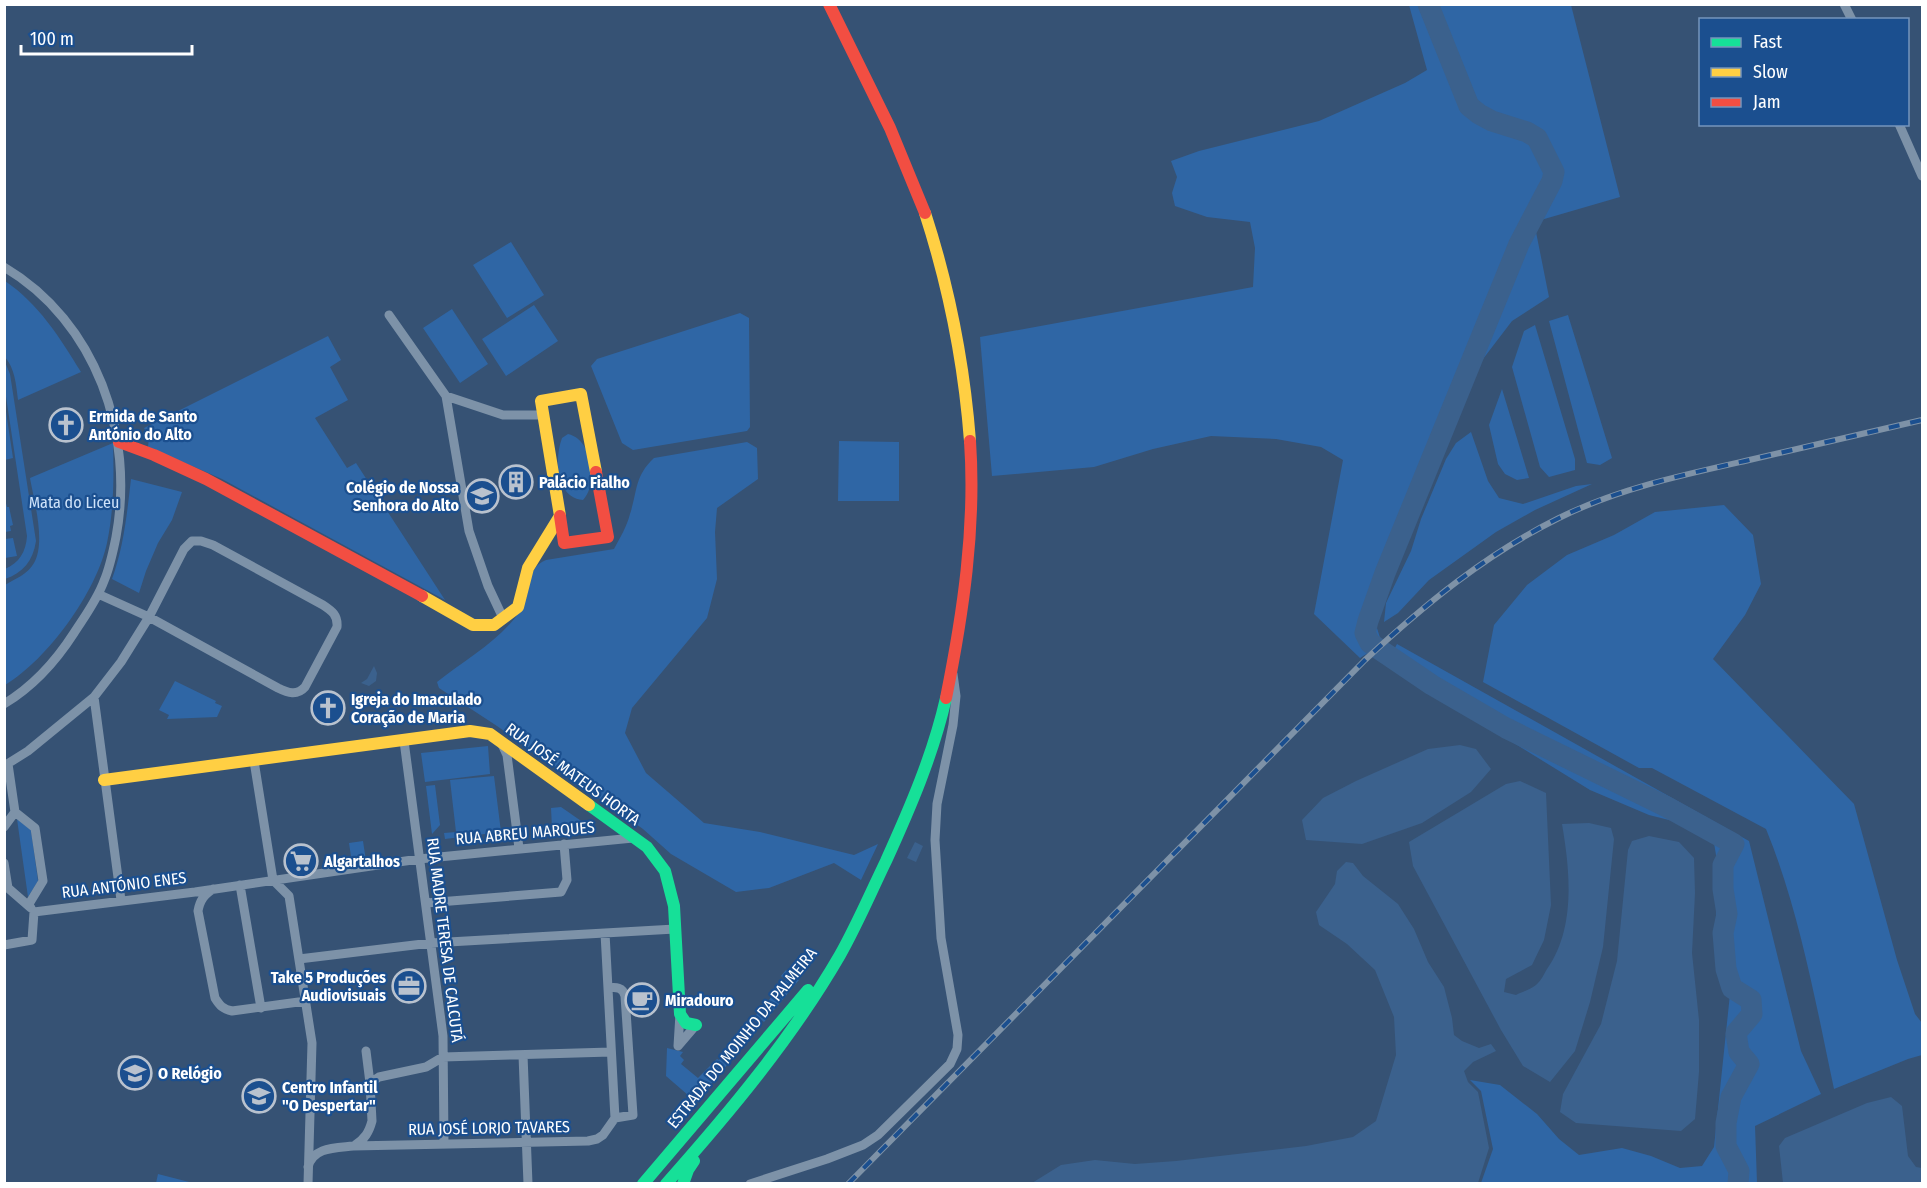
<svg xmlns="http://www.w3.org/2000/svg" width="1927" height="1188" font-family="'Fira Sans Condensed',sans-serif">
  <rect width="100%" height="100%" fill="#365274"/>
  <path fill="#2f66a5" d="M 1409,5 L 1571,5 L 1620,197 L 1534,222 L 1549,297 L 1512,321 L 1483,359 L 1371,609 L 1382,644 L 1360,658 L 1314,614 L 1343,460 L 1321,447 L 1276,439 L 1211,436 L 1153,449 L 1094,467 L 992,476 L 980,337 L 1253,287 L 1255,248 L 1250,222 L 1207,217 L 1175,206 L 1172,193 L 1177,177 L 1171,161 L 1199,151 L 1319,121 L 1405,83 L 1427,70 Z
    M 511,242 L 544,295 L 507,318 L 473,265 Z
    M 5,281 C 39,304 60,338 81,372 L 18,400 C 16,384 15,369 5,357 Z
    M 534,305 L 558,341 L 506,376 L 482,339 Z
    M 452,309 L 488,364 L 460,383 L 423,328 Z
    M 740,313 L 749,318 L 750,427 L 747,431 L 633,450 L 622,443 L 591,366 L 597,359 Z
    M 1568,315 L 1612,458 L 1600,465 L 1587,463 L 1549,321 Z
    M 1535,325 L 1575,459 L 1575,470 L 1549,477 L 1540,467 L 1512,367 L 1524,331 Z
    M 328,336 L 341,360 L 330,367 L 348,400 L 315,418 L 347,468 L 356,463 L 445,600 L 222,479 L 148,447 L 149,437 L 144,428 Z
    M 5,362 L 10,374 L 36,541 C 33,561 23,573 5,579 L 5,569 C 19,563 26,552 27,536 L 5,390 Z
    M 1502,389 L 1529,478 L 1517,480 L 1505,474 L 1498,464 L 1489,425 Z
    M 5,405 L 13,458 L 5,460 L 4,460 Z
    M 1471,432 L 1488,481 L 1499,498 L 1523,504 L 1576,486 L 1592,484 L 1535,510 L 1496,532 L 1429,580 L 1398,613 L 1384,622 L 1386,603 L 1411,551 L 1421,519 L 1446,459 L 1456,443 Z
    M 568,434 C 592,439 599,483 583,500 C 556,498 554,459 562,438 Z
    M 839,441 L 899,442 L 899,501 L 838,501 Z
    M 747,442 L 757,448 L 758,479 L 717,508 L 715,532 L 717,579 L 707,618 L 632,708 L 625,733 L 646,773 L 704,823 L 760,832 L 854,855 L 878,844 L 861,880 L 834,863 L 769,888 L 736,892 L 671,854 L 643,829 L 497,726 L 439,688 L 437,682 C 466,659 502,640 522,608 C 532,592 525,568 546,560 L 614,549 C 620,538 627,526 630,514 C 638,490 634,477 654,458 Z
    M 113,443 C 114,477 114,509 107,543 C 96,593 48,659 5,685 L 5,585 C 15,579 28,574 34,563 C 46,542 34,501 30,478 Z
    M 131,479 L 182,492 L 172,520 L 158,543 L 146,571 L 139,593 L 112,579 C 124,546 127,513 131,479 Z
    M 4,496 L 7,507 L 9,507 L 13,525 L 10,526 L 11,531 L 5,532 Z
    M 1724,505 L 1753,535 L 1761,584 L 1745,615 L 1713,659 L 1854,804 L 1897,960 L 1915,1014 L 1922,1023 L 1922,1055 L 1908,1059 L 1834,1089 C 1816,1004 1799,909 1766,829 L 1652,768 L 1639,768 L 1483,682 L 1494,625 L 1527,585 L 1567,555 L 1614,535 L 1655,512 Z
    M 13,538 L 17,556 L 5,558 L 5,539 Z
    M 1397,644 L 1749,841 L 1801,1051 L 1821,1094 L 1755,1126 L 1757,1183 L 1481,1183 L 1493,1149 L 1481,1091 L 1470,1080 L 1500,1085 L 1537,1114 L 1559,1139 L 1579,1155 L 1622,1148 L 1651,1156 L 1680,1168 L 1702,1166 L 1714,1147 L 1730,994 L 1715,939 L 1718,867 L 1713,837 L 1689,825 L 1649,815 L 1590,790 L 1483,724 L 1388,661 Z
    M 175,681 L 216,701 L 215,703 L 222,706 L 217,717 L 167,719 L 169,715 L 159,710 Z
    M 488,746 L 490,774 L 425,782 L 421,753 Z
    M 494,776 L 501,832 L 445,839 L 444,833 L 456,832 L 450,780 Z
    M 435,785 L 440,825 L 432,834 L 426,786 Z
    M 561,807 L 587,825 L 552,828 L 551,808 Z
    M 17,819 L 31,830 L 38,881 L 28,897 Z
    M 363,841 L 366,861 L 352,863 L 349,843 Z
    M 786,970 L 799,980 L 764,1022 L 756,1015 L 786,980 L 781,976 Z
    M 744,1029 L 752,1035 L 696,1102 L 666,1076 L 667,1048 L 683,1052 L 680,1056 L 684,1060 L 681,1064 L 698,1078 L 717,1059 L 719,1060 Z
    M 158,1174 L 193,1183 L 156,1183 Z"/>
  <path fill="#3b618d" d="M 374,666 L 377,673 L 376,681 L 369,686 L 361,683 L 367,679 Z
    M 1460,745 L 1476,749 L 1491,769 L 1471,792 L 1422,823 L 1362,844 L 1306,840 L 1302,820 L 1323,798 L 1356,781 L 1428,749 Z
    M 1520,781 L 1546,793 L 1551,905 L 1544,940 L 1532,965 L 1506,979 L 1504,992 L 1516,995 C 1522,992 1531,989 1536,985 C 1541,981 1544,974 1547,969 C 1576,928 1570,871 1562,824 L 1589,823 L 1611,828 L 1614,839 L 1603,947 L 1590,1002 L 1575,1051 L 1550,1082 L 1523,1066 L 1501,1030 L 1413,866 L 1409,842 L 1506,784 Z
    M 1649,836 L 1679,842 L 1694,858 L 1695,893 L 1692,953 L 1699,1020 L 1699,1072 L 1695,1119 L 1681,1131 L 1576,1123 L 1560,1112 L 1563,1094 L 1601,1024 L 1617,961 L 1628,850 L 1632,841 Z
    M 915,842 L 923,846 L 916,862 L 907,858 Z
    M 1346,862 L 1353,863 L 1363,876 L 1398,904 L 1414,929 L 1428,962 L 1444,987 L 1452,1018 L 1454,1035 L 1462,1041 L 1479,1048 L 1491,1044 L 1496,1051 L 1473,1062 L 1464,1071 L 1468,1082 L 1478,1092 L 1489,1148 L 1478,1183 L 1032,1183 L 1061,1165 L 1095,1160 L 1135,1164 L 1176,1161 L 1306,1146 L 1353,1137 L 1376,1121 L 1396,1055 L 1394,1017 L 1375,970 L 1347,944 L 1319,925 L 1316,912 L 1335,884 L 1337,871 Z
    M 1891,1097 L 1902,1106 L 1908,1156 L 1916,1167 L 1922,1168 L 1922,1183 L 1783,1183 L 1779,1146 L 1785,1138 L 1867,1103 Z"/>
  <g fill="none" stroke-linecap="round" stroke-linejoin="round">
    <path stroke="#3b618d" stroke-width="21" d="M 1428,4 L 1469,106 L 1479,114 L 1492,121 L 1527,132 L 1537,138 L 1554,172 L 1552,181 L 1519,244 L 1385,573 L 1368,621 L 1365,633 L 1370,643 L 1432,685 L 1506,728 L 1667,807 L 1734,844 L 1723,865 L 1723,889 L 1727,914 L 1723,933 L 1726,969 L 1732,988 L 1751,1000 L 1752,1014 L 1736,1033 L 1739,1052 L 1749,1064 L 1731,1097 L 1726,1123 L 1726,1146 L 1739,1171 L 1738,1184"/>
    <path stroke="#7d92a8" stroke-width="9" d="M 1844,4 L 1852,20
      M 1899,124 L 1922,176
      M 4,267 C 97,322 135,435 116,537 C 113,552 110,567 104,581 C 97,600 85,616 74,633 C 56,661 34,686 4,704
      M 389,315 L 446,396 L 469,531 L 488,586 L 503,618
      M 446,396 L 503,415 L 543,415
      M 94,697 L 121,900
      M 404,741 L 443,1036 L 444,1144
      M 501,742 L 507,755 L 519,848
      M 254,761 L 273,880 L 289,896 L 312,1043 L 308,1184
      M 8,764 L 15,812
      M 4,766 L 28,751 L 94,697 L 121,662 L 149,617 L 184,549 L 192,541 L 201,541 L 213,545 L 323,605 C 332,611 338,615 337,627 L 305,687 C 297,696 288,693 278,688 L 149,617 L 98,594
      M 15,812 L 35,828 L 43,881 L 29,904
      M 4,827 L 15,812
      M 4,863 L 8,888 L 31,908
      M 240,885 L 261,1008
      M 213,889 C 204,895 200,900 198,911 L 215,998 C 220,1006 223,1009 232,1011 L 306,1001
      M 426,903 L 561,892 L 567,880 L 564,844
      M 34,912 L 195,892 L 419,859 L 633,838
      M 4,945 L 32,940 L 34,912
      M 299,959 L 431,943 L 675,929
      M 608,988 C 616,987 623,987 625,996 L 633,1115 L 615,1118
      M 680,1014 L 678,1046 L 696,1025
      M 366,1051 L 370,1083
      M 523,1055 L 528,1184
      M 355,1145 C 365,1139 369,1132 372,1121 L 370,1083 L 379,1077 L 426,1067 L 443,1057 L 611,1052
      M 308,1167 C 313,1147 335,1148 353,1146 L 588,1141 L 597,1139 L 603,1135 L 615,1118 L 605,933
      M 750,1184 L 827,1159 L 863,1145 L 878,1135 L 950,1064 L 957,1049 L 958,1035 L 941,938 L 935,840 L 937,804 L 953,725 L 956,696 L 953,674"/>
    <path stroke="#16e098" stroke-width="12" d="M 589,805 L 647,847 L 665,871 L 674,906 L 680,1014 L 686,1023 L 696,1025
      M 643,1184 L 808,990
      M 666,1184 C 729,1113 792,1038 840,955 C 857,925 871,892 886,861 C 910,808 933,755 946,698
      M 683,1184 L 688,1170 L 694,1161"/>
    <path stroke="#ffcf43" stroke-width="12" d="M 925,213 C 949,287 964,363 970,441
      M 422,596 L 473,625 L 494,625 L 518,607 L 528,568 L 560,516 L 541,401 L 581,394 L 596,472
      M 104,780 L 470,731 L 490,734 L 589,805"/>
    <path stroke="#f24e42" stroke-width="12" d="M 829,4 L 890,128 L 925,213
      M 119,442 L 154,455 L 206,479 L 422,596
      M 560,516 L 564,543 L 608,537 L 596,472
      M 946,698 C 963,614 976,527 970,441"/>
    <g stroke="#7e92a7" stroke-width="6">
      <path id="rail" d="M 848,1184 L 1365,660 C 1424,605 1486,554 1559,518 C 1617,489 1682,475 1745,461 C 1804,447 1863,434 1922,420"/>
    </g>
    <use href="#rail" stroke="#1b4f8f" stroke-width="4" stroke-dasharray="11" stroke-linecap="butt"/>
  </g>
  <defs>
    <g id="church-ring" transform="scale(1.725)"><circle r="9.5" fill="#1b4f8f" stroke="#b9c2ce" stroke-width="1.5"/><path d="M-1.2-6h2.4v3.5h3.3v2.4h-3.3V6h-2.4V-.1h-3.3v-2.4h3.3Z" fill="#b9c2ce"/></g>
    <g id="building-ring" transform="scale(1.725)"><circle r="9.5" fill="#1b4f8f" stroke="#b9c2ce" stroke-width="1.5"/><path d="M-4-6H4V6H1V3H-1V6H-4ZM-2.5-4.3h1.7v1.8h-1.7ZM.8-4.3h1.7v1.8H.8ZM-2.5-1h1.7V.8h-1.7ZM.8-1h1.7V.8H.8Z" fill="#b9c2ce"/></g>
    <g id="school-ring" transform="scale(1.725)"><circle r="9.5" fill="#1b4f8f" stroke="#b9c2ce" stroke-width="1.5"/><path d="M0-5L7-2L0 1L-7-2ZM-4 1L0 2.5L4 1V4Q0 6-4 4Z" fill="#b9c2ce"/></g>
    <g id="supermarket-ring" transform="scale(1.725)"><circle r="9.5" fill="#1b4f8f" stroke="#b9c2ce" stroke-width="1.5"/><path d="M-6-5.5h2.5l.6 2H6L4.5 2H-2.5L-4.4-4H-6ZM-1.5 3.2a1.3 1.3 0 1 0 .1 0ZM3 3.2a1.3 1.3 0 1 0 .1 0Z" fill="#b9c2ce"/></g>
    <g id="office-ring" transform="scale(1.725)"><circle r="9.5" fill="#1b4f8f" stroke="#b9c2ce" stroke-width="1.5"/><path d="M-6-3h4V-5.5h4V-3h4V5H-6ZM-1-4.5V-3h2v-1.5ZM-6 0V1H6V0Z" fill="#b9c2ce"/></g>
    <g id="cafe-ring" transform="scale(1.725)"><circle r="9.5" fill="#1b4f8f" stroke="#b9c2ce" stroke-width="1.5"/><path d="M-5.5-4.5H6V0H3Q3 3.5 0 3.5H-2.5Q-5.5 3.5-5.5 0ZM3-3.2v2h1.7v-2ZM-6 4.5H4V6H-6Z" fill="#b9c2ce"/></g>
  </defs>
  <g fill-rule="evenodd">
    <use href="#church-ring" x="66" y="425"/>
    <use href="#building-ring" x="516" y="482"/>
    <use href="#school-ring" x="482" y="496"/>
    <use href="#church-ring" x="328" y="708"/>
    <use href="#supermarket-ring" x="301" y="861"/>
    <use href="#office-ring" x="409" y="986"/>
    <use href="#cafe-ring" x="642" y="1000"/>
    <use href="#school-ring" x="135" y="1073"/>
    <use href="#school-ring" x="259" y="1096"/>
  </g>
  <g text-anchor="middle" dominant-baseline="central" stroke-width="4.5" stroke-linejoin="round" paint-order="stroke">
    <g font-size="16" font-weight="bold" fill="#fff" stroke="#1b4f8f" text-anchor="start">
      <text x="89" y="416">Ermida de Santo<tspan x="89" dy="18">António do Alto</tspan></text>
      <text x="539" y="482">Palácio Fialho</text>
      <text x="459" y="487" text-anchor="end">Colégio de Nossa<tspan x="459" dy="18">Senhora do Alto</tspan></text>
      <text x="351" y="699">Igreja do Imaculado<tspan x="351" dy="18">Coração de Maria</tspan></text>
      <text x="324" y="861">Algartalhos</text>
      <text x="386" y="977" text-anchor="end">Take 5 Produções<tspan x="386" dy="18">Audiovisuais</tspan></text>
      <text x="665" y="1000">Miradouro</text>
      <text x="158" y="1073">O Relógio</text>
      <text x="282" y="1087">Centro Infantil<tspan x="282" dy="18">"O Despertar"</tspan></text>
    </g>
    <g font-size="16" fill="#cfe3fa" stroke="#1b4f8f">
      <text x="74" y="502">Mata do Liceu</text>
    </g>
    <g font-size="16" fill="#fff" stroke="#1b4f8f">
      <text transform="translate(573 774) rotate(36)">RUA JOSÉ MATEUS HORTA</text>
      <text transform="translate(525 833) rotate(-5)">RUA ABREU MARQUES</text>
      <text transform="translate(124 885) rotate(-7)">RUA ANTÓNIO ENES</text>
      <text transform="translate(445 940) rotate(83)">RUA MADRE TERESA DE CALCUTÁ</text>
      <text transform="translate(742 1038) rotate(-51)">ESTRADA DO MOINHO DA PALMEIRA</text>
      <text transform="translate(489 1128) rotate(-1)">RUA JOSÉ LORJO TAVARES</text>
    </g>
  </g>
  <rect width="1927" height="1188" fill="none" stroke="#ffffff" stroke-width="12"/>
  <rect x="1699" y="18" width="210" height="108" fill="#1b4f8f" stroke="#7695bc" stroke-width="1.5"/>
  <rect x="1711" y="38" width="30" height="9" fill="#16e098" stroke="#7695bc" stroke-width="1.5"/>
  <text x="1753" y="48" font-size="18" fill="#ffffff">Fast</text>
  <rect x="1711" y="68" width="30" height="9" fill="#ffcf43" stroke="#7695bc" stroke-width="1.5"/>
  <text x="1753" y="78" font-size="18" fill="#ffffff">Slow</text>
  <rect x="1711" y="98" width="30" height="9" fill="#f24e42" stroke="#7695bc" stroke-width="1.5"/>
  <text x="1753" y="108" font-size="18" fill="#ffffff">Jam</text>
  <path d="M21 45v9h171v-9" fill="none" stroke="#ffffff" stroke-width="3"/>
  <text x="30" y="45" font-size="18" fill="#ffffff" stroke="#1b4f8f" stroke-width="4.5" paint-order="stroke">100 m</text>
</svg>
